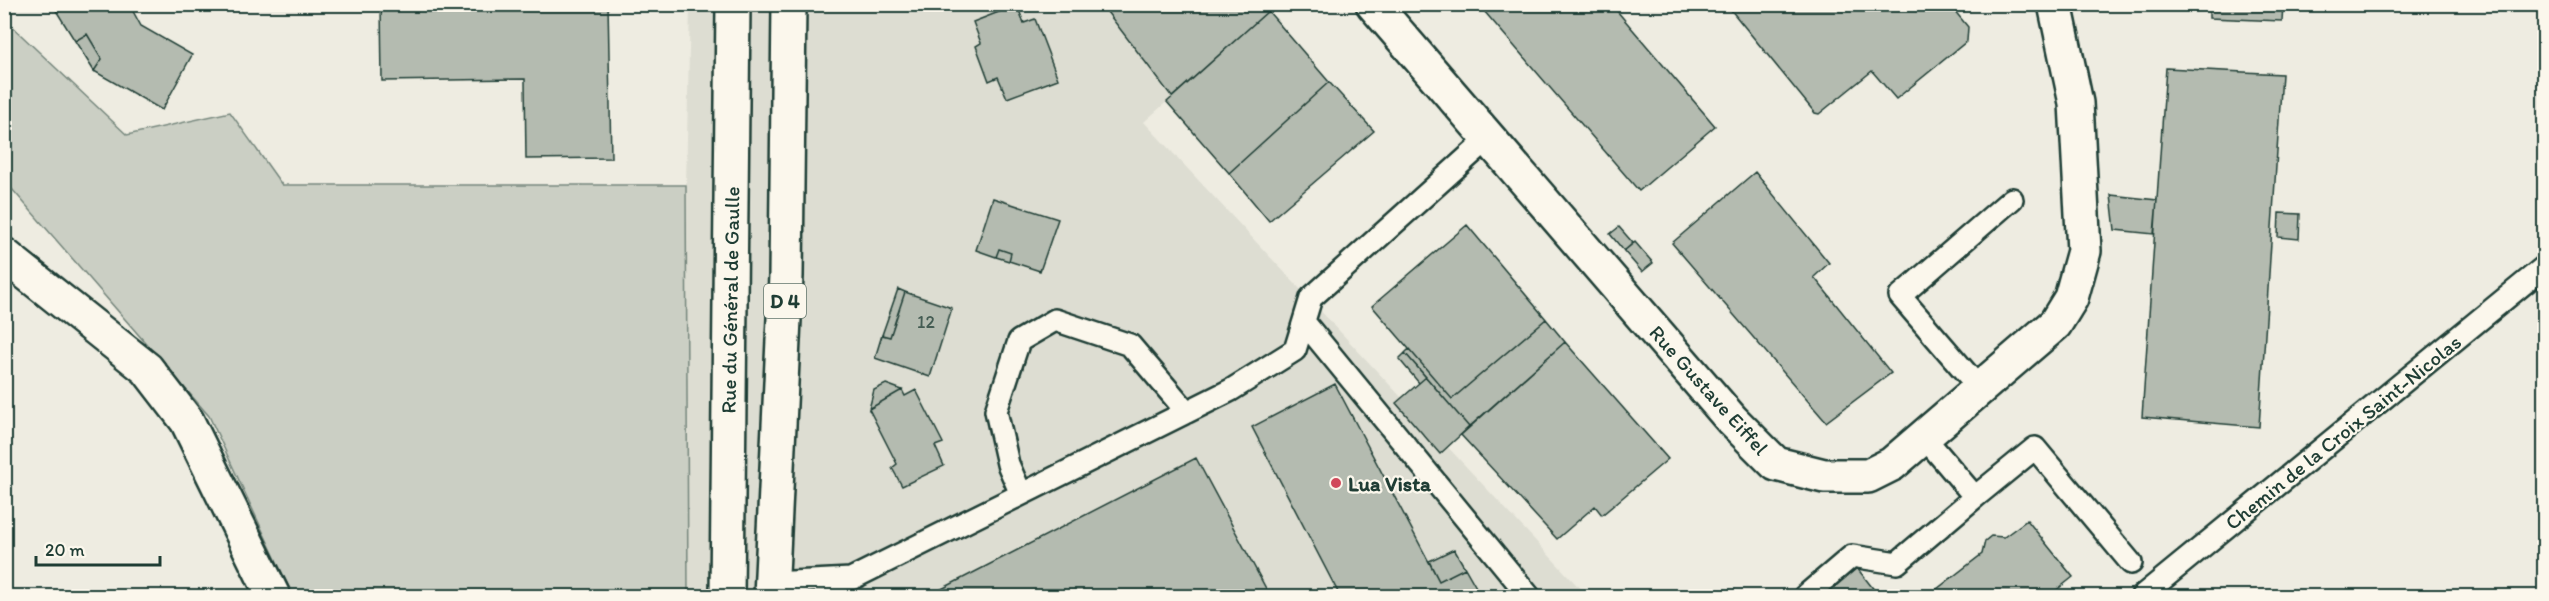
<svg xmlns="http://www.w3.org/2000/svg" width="2549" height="601" font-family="Itim,sans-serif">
  <rect width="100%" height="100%" fill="#eeece1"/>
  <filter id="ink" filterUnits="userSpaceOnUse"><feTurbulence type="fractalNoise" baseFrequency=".0167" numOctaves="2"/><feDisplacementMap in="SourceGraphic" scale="12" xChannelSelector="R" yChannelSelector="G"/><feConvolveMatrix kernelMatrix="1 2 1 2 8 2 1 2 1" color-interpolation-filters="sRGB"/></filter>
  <g filter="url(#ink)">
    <path fill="#ddddd2" d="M 690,5 L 1275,5 L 1144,122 L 1587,596 L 688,596 L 686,185 Z"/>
    <path fill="#cbcfc4" stroke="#75867c" stroke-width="1.5" d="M 4,19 L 127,135 L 230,112 L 282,185 L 686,185 L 688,596 L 293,596 L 209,416 L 5,181 Z"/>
    <path fill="#b4bbb0" stroke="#1f3d34" stroke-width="1.5" d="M 52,4 L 129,4 L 141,26 L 192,55 L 162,110 L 94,71 L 102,59 L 87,34 L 75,41 Z
      M 381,4 L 608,4 L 611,158 L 526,159 L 525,79 L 382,81 Z
      M 1101,4 L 1265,4 L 1268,11 L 1172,97 Z
      M 1478,4 L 1611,4 L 1715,126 L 1639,191 Z
      M 1726,4 L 1817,4 L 1819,7 L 1825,8 L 1830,4 L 1949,4 L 1968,27 L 1967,41 L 1896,99 L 1872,71 L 1819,114 L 1815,113 Z
      M 2209,4 L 2283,4 L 2282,21 L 2209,18 Z
      M 1017,5 L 1024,23 L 1035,19 L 1058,79 L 1007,98 L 998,77 L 989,81 L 976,46 L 981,43 L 973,22 Z
      M 1268,11 L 1329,82 L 1229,173 L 1167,102 Z
      M 87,34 L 102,59 L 94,71 L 75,41 Z
      M 2166,68 L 2282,74 L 2259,427 L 2142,417 Z
      M 1329,82 L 1374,131 L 1269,221 L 1229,173 Z
      M 1755,172 L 1829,263 L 1814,277 L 1891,373 L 1826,422 L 1672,243 Z
      M 2111,195 L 2157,200 L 2154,234 L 2115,230 Z
      M 993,198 L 1058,219 L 1040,271 L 1009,261 L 1011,253 L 999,249 L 996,257 L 976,250 Z
      M 2279,213 L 2300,214 L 2299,239 L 2278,237 Z
      M 1467,225 L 1546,319 L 1452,399 L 1372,306 Z
      M 1619,227 L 1633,243 L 1624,251 L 1610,234 Z
      M 1635,242 L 1653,263 L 1642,272 L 1624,251 Z
      M 999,249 L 1011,253 L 1009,261 L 996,257 Z
      M 898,289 L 905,292 L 890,337 L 882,335 Z
      M 905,292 L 952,308 L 930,377 L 875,358 L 882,335 L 890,337 Z
      M 1546,319 L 1565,342 L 1469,427 L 1405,353 L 1409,349 L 1452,399 Z
      M 1565,342 L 1668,459 L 1602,515 L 1595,506 L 1557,539 L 1461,435 Z
      M 1405,353 L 1426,377 L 1419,383 L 1399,359 Z
      M 1426,377 L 1469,427 L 1440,454 L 1396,403 Z
      M 886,384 L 902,390 L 869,409 L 874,390 Z
      M 1335,384 L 1439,581 L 1465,568 L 1481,596 L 1340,596 L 1252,427 Z
      M 902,390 L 905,396 L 916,390 L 943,443 L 935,446 L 944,466 L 902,486 L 892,468 L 897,464 L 869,409 Z
      M 1196,458 L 1270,596 L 928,596 Z
      M 2027,520 L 2073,577 L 2049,596 L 1928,596 L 1982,554 L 1985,541 L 1991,536 L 2004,537 Z
      M 1454,549 L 1465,568 L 1439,581 L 1429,561 Z
      M 1857,568 L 1879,596 L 1822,596 Z"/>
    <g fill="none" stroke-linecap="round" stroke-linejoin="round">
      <g stroke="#1f3d34" stroke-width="26">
        <path id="service" d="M 1304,322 L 1529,596
          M 1980,389 L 1900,296 L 2012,199
          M 1021,494 L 1008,464 L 996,411 L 1019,341 L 1055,320 L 1130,345 L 1187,412
          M 1975,497 L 2035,448 L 2131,563
          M 771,583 L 851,579 L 1231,390 L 1295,350 L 1311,298 L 1489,138
          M 1805,596 L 1852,556 L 1897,563 L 1975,497 L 1924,437
          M 2142,596 L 2544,267"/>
      </g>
      <g stroke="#1f3d34" stroke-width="38">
        <path id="minor" d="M 1373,4 L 1732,420 L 1776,464 L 1824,476 L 1868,476 L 1892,464 L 2055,324 L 2071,298 L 2084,251 L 2076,103 L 2055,4"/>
      </g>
      <g stroke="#1f3d34" stroke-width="38">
        <path id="secondary" d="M 4,255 L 147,369 L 187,421 L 273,596"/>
      </g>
      <g stroke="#1f3d34" stroke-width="38">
        <path id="primary" d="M 727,596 L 733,4
          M 771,596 L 786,276 L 789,4"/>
      </g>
      <use href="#service" stroke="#fbf7ec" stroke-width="21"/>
      <use href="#minor" stroke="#fbf7ec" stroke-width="33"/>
      <use href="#secondary" stroke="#fbf7ec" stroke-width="33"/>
      <use href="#primary" stroke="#fbf7ec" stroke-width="33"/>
    </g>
  </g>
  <circle fill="#d1495b" stroke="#fbf7ec" stroke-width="2" cx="1336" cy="483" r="6"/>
  <g text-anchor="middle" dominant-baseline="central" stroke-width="4.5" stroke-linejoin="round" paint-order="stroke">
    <g font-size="18" fill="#445c53">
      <text x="926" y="322">12</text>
    </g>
    <rect fill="#fbf7ec" stroke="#61756b" stroke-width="1.5" x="764" y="284" width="42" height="34" rx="4.5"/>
    <g font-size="20" font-weight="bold" fill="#1f3d34">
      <text x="785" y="301">D 4</text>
    </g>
    <g font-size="21" fill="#1f3d34" stroke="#fbf7ec">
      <text transform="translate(730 300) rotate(-89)">Rue du Général de Gaulle</text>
      <text transform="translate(1709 390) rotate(48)">Rue Gustave Eiffel</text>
      <text transform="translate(2343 432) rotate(-39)">Chemin de la Croix Saint-Nicolas</text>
    </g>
    <g font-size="21" font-weight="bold" fill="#1f3d34" stroke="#fbf7ec" text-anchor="start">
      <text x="1348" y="483">Lua Vista</text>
    </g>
  </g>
  <rect width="2549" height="601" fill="none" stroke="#fbf7ec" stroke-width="24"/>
  <rect x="12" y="12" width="2525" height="577" fill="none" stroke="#1f3d34" stroke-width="2" filter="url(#ink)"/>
  <path d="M36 556v9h124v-9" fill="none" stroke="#1f3d34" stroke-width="3"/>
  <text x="45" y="556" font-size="18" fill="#1f3d34" stroke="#fbf7ec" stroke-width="4.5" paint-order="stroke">20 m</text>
</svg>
